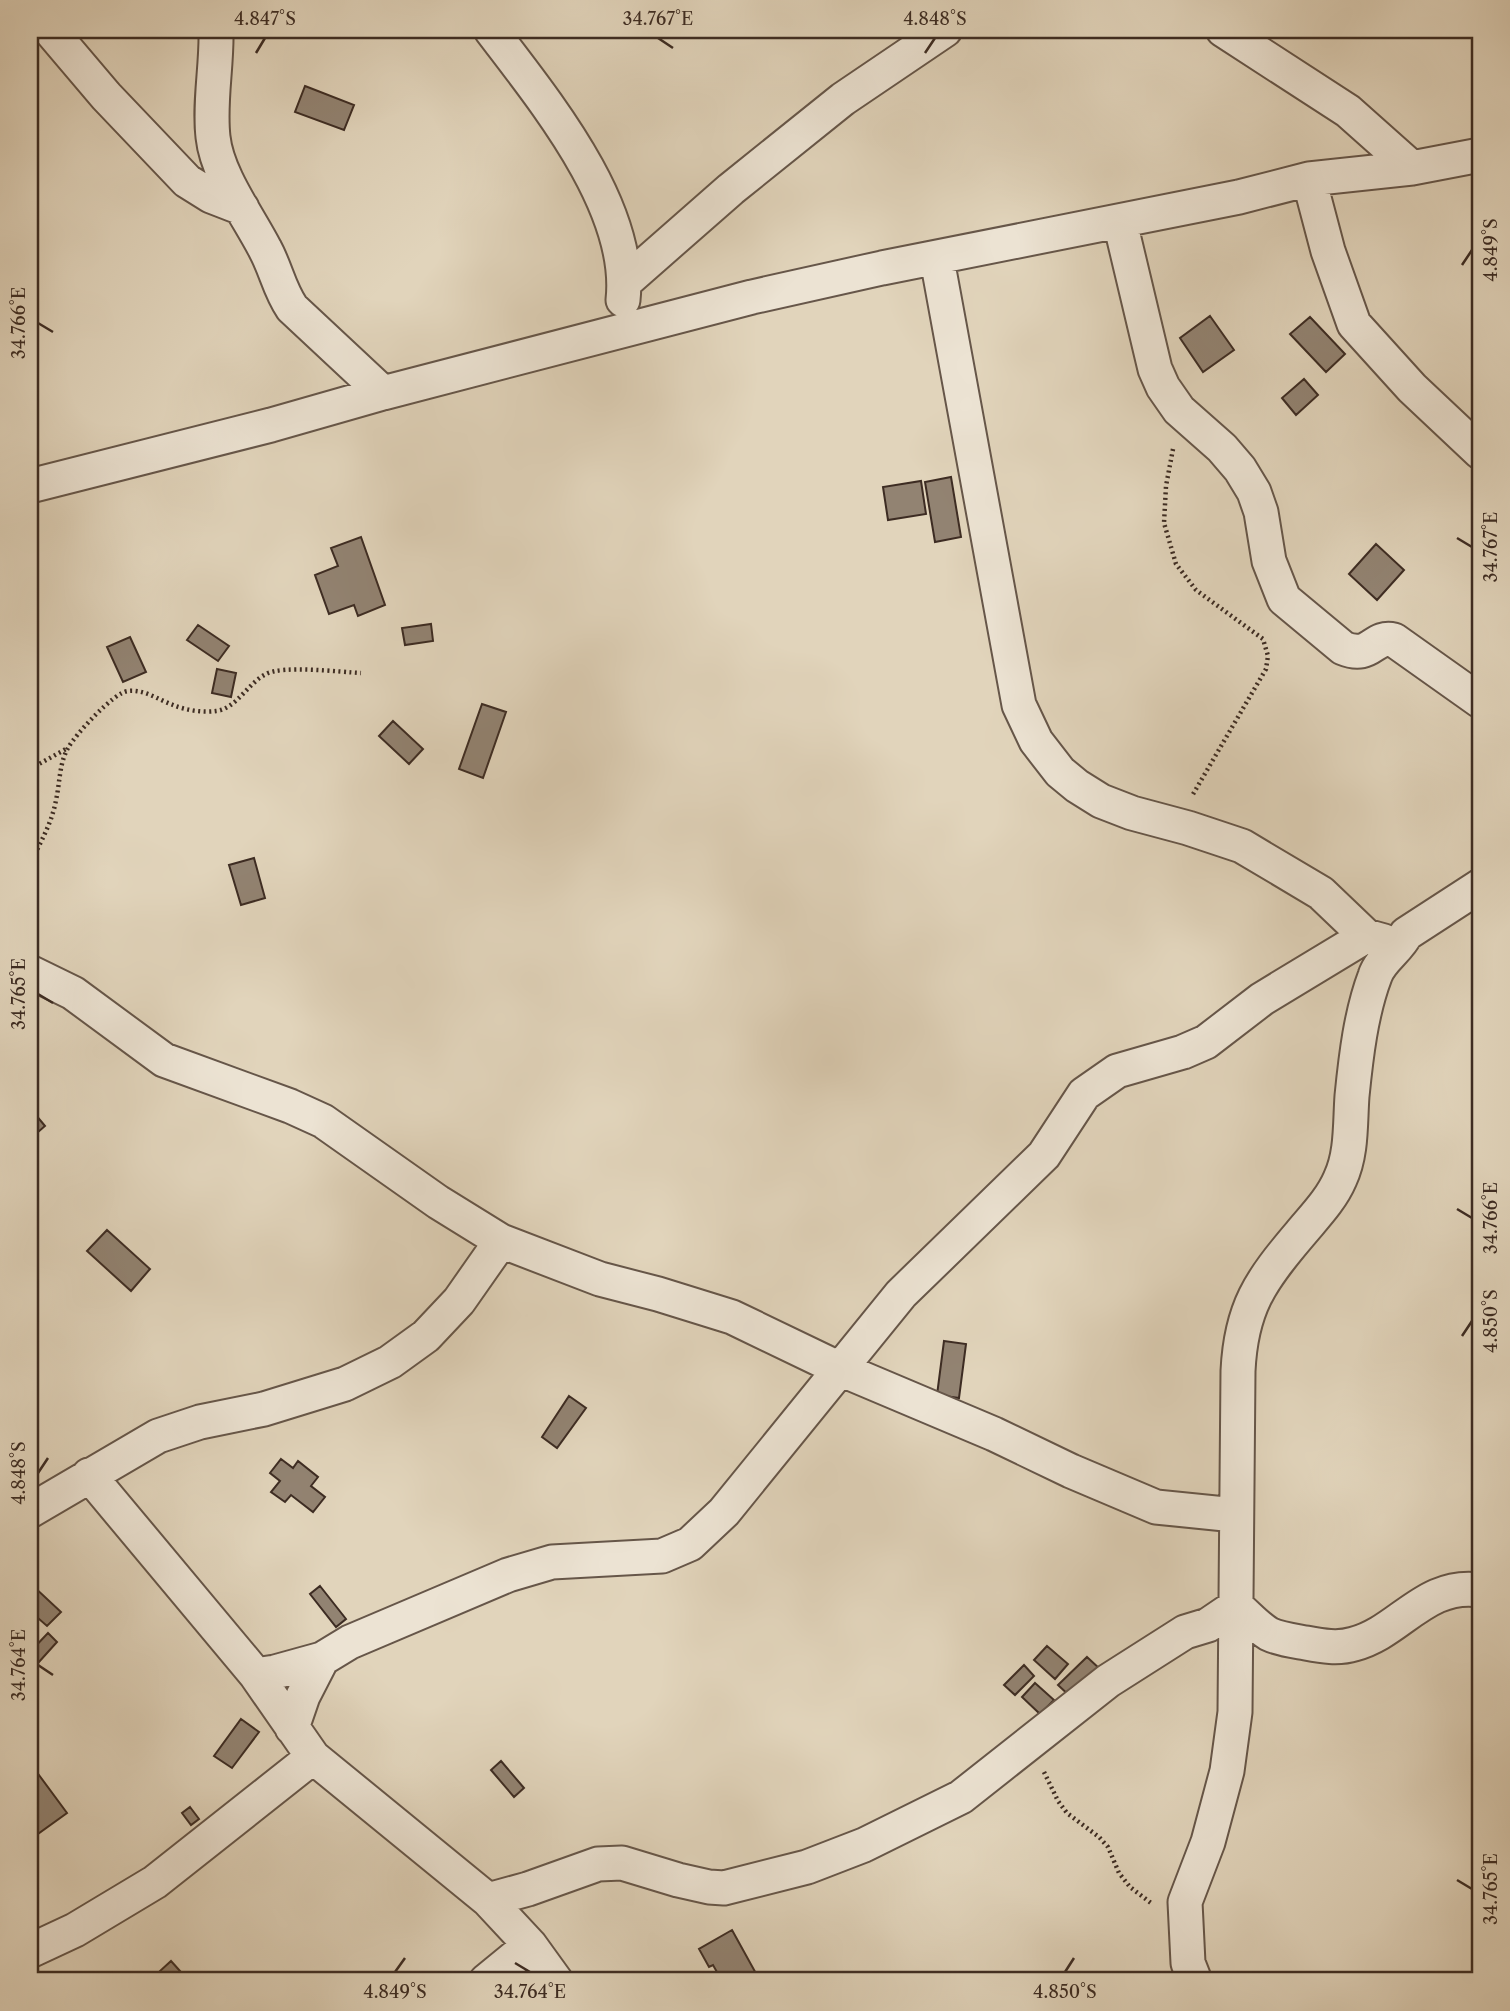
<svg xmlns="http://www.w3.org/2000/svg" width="1510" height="2011" font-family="'Libre Caslon Text',serif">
  <rect width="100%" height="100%" fill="#e1d4bb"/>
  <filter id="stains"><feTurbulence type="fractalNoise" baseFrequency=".00286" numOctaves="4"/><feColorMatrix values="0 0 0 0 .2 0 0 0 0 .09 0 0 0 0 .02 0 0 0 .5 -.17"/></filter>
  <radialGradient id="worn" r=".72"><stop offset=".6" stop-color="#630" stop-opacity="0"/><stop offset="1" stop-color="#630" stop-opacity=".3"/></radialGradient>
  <path fill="#928372" stroke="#3d2c23" stroke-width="2" d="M 305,86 L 354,105 L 344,130 L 295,112 Z
    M 1210,316 L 1234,350 L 1203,372 L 1180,338 Z
    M 1310,317 L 1345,354 L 1326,372 L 1290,334 Z
    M 1304,379 L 1318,395 L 1296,415 L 1282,398 Z
    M 951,477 L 961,537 L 935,542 L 925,482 Z
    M 921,481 L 926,514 L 888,520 L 883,487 Z
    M 361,537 L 385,605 L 358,616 L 354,605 L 329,614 L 315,575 L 338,566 L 331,548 Z
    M 1376,544 L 1404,570 L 1377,600 L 1349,574 Z
    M 431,624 L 433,641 L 405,645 L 402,628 Z
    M 198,625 L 229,646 L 218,661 L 187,640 Z
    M 130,637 L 146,672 L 123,682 L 107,647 Z
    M 217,669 L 236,673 L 231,697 L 212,693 Z
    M 482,704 L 506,712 L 483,778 L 459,769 Z
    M 393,721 L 423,749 L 409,764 L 379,736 Z
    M 254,858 L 265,898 L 241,905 L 229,865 Z
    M 30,1108 L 45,1126 L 30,1139 Z
    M 107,1230 L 150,1269 L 131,1291 L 87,1251 Z
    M 944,1341 L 966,1344 L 959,1398 L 937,1395 Z
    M 569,1396 L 586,1408 L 557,1448 L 542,1437 Z
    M 281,1459 L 293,1468 L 298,1461 L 318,1477 L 311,1486 L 325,1497 L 313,1512 L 291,1495 L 285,1502 L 271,1492 L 280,1481 L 270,1473 Z
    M 32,1585 L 61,1612 L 47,1626 L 30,1611 L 30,1588 Z
    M 320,1586 L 346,1619 L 336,1627 L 310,1594 Z
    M 48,1633 L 57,1642 L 38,1663 L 30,1656 L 30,1652 Z
    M 1047,1646 L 1068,1664 L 1055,1679 L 1034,1660 Z
    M 1087,1657 L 1101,1670 L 1072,1698 L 1058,1685 Z
    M 1024,1665 L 1034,1676 L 1015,1695 L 1004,1685 Z
    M 1035,1683 L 1054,1700 L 1040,1714 L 1022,1697 Z
    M 241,1719 L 259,1732 L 232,1768 L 214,1756 Z
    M 501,1761 L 524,1788 L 514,1797 L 491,1770 Z
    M 36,1771 L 67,1813 L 35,1836 L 30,1829 L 30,1799 L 35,1796 L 30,1789 L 30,1776 Z
    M 190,1807 L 199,1819 L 191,1825 L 182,1813 Z
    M 732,1930 L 758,1977 L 750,1981 L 739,1981 L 735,1974 L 722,1981 L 713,1965 L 709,1967 L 699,1949 Z
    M 171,1961 L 189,1981 L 169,1981 L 160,1971 Z"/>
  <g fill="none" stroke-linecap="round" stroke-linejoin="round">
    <g stroke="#665649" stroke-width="37">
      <path id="street" d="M 50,30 L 106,96 L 187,181 L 211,196 L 242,208
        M 216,30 C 217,66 209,102 213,137 C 217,175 248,216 265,249 C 276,269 279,289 292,308 L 383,393
        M 491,30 C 544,100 633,207 623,300
        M 1223,30 L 1348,111 L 1412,168
        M 1309,179 L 1328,251 L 1354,324 L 1412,388 L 1480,452
        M 1120,222 L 1155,369 L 1163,387 L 1179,410 L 1222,448 L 1240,469 L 1254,492 L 1261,512 L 1269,561 L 1284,599 L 1343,648 C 1372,660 1372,635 1394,640 L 1480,701
        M 937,259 L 1019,705 L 1036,741 L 1060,772 L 1077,786 L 1101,801 L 1132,813 L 1188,828 L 1242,846 L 1321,893 L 1366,936 L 1384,941
        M 625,282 L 731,189 L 843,99 L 945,30
        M 30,486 L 271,425 L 383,393 L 752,297 L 882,268 L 1239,197 L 1309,179 L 1412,168 L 1480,155
        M 30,972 L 73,993 L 164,1060 L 290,1106 L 323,1121 L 438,1202 L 501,1241 L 600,1279 L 658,1294 L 732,1317 L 840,1369 L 994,1434 L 1071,1471 L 1156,1507 L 1235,1515
        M 89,1475 L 256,1675 L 313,1757 L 488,1900 L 530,1945 L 556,1981
        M 30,1511 L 158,1436 L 200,1422 L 264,1409 L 345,1384 L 390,1362 L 426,1336 L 459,1301 L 501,1241
        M 256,1675 L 275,1672 L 322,1659
        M 292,1728 L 303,1696 L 322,1659 L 350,1642 L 508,1575 L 552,1562 L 662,1556 L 690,1544 L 724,1512 L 901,1294 L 1044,1155 L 1084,1094 L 1117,1071 L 1183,1052 L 1206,1042 L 1262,999 L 1366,936
        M 488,1900 L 528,1889 L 598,1864 L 622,1863 L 678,1880 L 709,1887 L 724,1888 L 807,1867 L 864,1845 L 961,1797 L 1108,1681 L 1185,1632 L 1208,1625 L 1236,1606 C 1247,1615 1257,1627 1269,1634 C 1279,1639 1295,1641 1306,1643 C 1322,1646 1338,1649 1354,1644 C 1400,1632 1425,1582 1480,1590
        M 30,1951 L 75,1930 L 155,1882 L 313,1757
        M 486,1981 L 530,1945
        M 1195,1981 L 1188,1963 L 1185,1902 L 1208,1842 L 1227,1771 L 1235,1712 L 1238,1371 C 1241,1308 1260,1281 1300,1234 C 1314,1217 1331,1200 1340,1179 C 1352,1154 1350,1123 1352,1096 C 1356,1056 1361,1013 1375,976 C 1380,960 1399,949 1406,934 L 1480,886"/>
    </g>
    <path stroke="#3d2c23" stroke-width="4.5" stroke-dasharray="2 3.5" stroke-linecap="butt" d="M 1173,449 L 1166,486 L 1164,523 L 1176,564 L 1196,590 L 1263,639 L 1268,656 L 1266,669 L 1192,796
      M 30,769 L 66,749
      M 30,864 C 40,843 52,823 56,800 C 60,783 59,764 68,748 C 75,735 114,692 128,691 C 144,689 159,700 173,705 C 185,710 203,713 216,711 C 236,709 248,683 266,674 C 282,665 340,672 361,673
      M 1044,1772 L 1058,1801 L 1067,1813 L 1099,1837 L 1108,1847 L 1119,1873 L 1130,1887 L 1151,1903"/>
    <use href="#street" stroke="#ece3d3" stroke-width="33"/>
  </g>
  <path fill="none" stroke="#3d2c23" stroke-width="2.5" d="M 658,38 L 673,48M 256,53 L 265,38M 925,53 L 935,38M 1462,265 L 1472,250M 38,323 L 53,332M 1457,538 L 1472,547M 38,994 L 53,1003M 1457,1209 L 1472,1218M 1462,1336 L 1472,1321M 38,1473 L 48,1458M 38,1665 L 53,1675M 1457,1880 L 1472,1889M 515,1963 L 530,1972M 395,1972 L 405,1958M 1065,1972 L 1074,1958"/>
  <rect width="1510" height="2011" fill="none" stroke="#e1d4bb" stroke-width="77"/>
  <rect x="38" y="38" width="1434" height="1934" fill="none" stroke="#3d2c23" stroke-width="2.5"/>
  <g font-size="18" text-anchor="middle" fill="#3d2c23">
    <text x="265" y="25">4.847°S</text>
    <text x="658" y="25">34.767°E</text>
    <text x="935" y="25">4.848°S</text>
    <text transform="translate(1491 250) rotate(-90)" y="6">4.849°S</text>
    <text transform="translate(19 323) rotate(-90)" y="6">34.766°E</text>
    <text transform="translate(1491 547) rotate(-90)" y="6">34.767°E</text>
    <text transform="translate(19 994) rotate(-90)" y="6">34.765°E</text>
    <text transform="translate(1491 1218) rotate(-90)" y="6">34.766°E</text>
    <text transform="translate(1491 1321) rotate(-90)" y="6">4.850°S</text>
    <text transform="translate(19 1473) rotate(-90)" y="6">4.848°S</text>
    <text transform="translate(19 1665) rotate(-90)" y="6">34.764°E</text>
    <text transform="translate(1491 1889) rotate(-90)" y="6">34.765°E</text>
    <text x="395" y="1998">4.849°S</text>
    <text x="530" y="1998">34.764°E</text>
    <text x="1065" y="1998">4.850°S</text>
  </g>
  <rect width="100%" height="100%" filter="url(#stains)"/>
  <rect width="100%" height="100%" fill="url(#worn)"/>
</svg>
